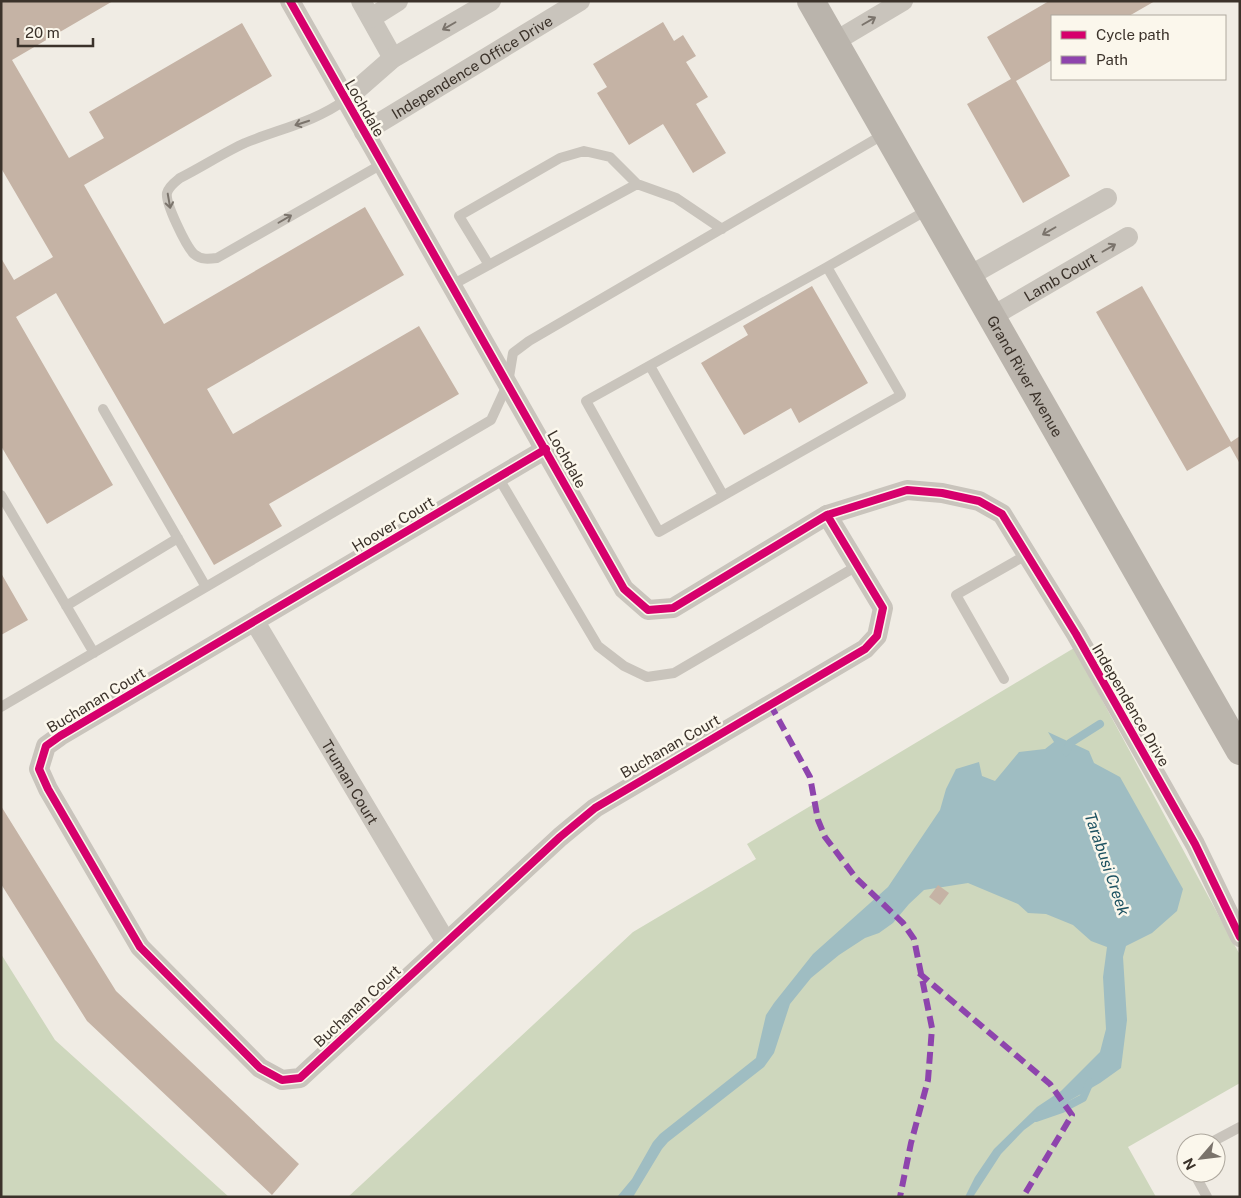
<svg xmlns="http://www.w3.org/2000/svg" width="1241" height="1198" font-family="'Public Sans',sans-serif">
  <rect width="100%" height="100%" fill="#f0ece4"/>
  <path fill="#ced7bd" d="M 1074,648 L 1240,955 L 1240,1083 L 1128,1147 L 1156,1197 L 348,1197 L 633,932 L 756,859 L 747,844 Z
    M 1,954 L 55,1040 L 229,1197 L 1,1197 Z"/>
  <path fill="#9fbdc2" d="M 1048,732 L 1089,751 L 1094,763 L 1120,777 L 1183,889 L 1177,911 L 1152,933 L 1126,946 L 1123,957 L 1127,1020 L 1121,1068 L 1100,1083 L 1043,1116 L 1024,1130 L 1001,1154 L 973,1197 L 965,1197 L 975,1177 L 994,1149 L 1037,1107 L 1061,1091 L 1100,1052 L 1106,1029 L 1103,977 L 1107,947 L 1091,941 L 1073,925 L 1046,914 L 1028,913 L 1018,904 L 968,883 L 924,890 L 909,904 L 893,923 L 879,933 L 865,938 L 839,955 L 811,978 L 790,1004 L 774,1053 L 764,1067 L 668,1142 L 662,1149 L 633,1197 L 617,1197 L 632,1179 L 653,1142 L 660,1134 L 756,1058 L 766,1015 L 774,1003 L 813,954 L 888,887 L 940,810 L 946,789 L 956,769 L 979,762 L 982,776 L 995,781 L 1019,752 L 1045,749 L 1054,742 Z"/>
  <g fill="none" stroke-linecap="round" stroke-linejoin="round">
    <path stroke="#9fbdc2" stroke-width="8" d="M 1066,752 L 1070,743 L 1100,724
      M 1036,1118 L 1062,1109 L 1083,1098 L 1090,1082"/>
  </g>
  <path fill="#c5b3a5" d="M 3,1 L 113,1 L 12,60 L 69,158 L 104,138 L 89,112 L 242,23 L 272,76 L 84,185 L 164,324 L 365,207 L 404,275 L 207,389 L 233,434 L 419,326 L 459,394 L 269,504 L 282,526 L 214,565 L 56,293 L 16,317 L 113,485 L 47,524 L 1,446 L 1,258 L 14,280 L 53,257 L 1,168 L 1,2 Z
    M 1049,1 L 1155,1 L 1129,16 L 1052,16 L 1052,60 L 1016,81 L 1070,176 L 1023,203 L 967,104 L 1011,79 L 987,37 Z
    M 663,22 L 674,41 L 683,35 L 696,56 L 686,62 L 708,97 L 696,104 L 726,153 L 693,173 L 663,124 L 629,145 L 597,93 L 607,87 L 593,64 Z
    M 812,286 L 868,383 L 799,423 L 791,408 L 744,435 L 701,363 L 748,335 L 743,326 Z
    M 1142,286 L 1231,442 L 1240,436 L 1240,464 L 1230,446 L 1187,471 L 1096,312 Z
    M 1,573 L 28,620 L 1,635 Z
    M 1,806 L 116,991 L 299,1164 L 272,1195 L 87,1021 L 1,884 Z
    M 938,885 L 949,893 L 940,905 L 929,897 Z"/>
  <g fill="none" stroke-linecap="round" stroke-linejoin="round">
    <path stroke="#c9c4bc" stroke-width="10" d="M 345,100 C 315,122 279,129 245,143 C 223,153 202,167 180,178 C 175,182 169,186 167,193 C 165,203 186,246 194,254 C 201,260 209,259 217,258 L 382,164
      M 489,265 L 459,216 L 560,158 L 584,151 L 610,157 L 637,184
      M 827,267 L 586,401 L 659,532 L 901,395 L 827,267 L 929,209
      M 452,285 L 637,184 L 676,198 L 722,229
      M 650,366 L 723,495
      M 103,409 L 206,587
      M 498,477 L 598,646 L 624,666 L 647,677 L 674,673 L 857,566
      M 1,495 L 94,653
      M 66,606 L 178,538
      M 1004,679 L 956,595 L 1028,554
      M 1,707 L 491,420 L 508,383 L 513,353 L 529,341 L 886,133
      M 1210,1143 L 1240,1127
      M 1186,1157 L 1185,1157 L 1186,1160
      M 1194,1173 L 1207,1197"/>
    <g stroke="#c9c4bc" stroke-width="20">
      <path d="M 290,1 L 624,589 L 648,610 L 673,608 L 827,515 L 907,490 L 942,493 L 979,501 L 1002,514 L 1076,634 L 1195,844 L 1240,937"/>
      <path d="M 361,1 L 393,58"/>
      <path d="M 371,18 L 398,1"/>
      <path d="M 834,42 L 903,1"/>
      <path d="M 345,100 L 393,58 L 491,1"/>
      <path id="s1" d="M 364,132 L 580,1"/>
      <path d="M 969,276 L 1107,198"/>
      <path id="s2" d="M 991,317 L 1128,237"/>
      <path d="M 546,449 L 60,736 L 46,746 L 39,769 L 48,789 L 140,947 L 260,1068 L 282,1080 L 300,1078 L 560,837 L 595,808 L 865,649 L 877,636 L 883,608 L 827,515"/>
      <path id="s3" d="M 255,622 L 446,942"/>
    </g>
    <path stroke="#bab4ac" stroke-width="28" id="s4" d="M 811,1 L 1240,751"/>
    <path stroke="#8e44ad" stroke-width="6" stroke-dasharray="12 6" stroke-linecap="butt" d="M 770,704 L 810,777 L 818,820 L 825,837 L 856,878 L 903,923 L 914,939 L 932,1028 L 928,1080 L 911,1143 L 900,1197
      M 919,973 L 1050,1084 L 1072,1115 L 1023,1197"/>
    <g stroke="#fbf7ec" stroke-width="11">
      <path id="cycleway" d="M 290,1 L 624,589 L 648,610 L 673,608 L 827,515 L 907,490 L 942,493 L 979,501 L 1002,514 L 1076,634 L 1195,844 L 1240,937
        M 546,449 L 60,736 L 46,746 L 39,769 L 48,789 L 140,947 L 260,1068 L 282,1080 L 300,1078 L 560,837 L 595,808 L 865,649 L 877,636 L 883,608 L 827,515"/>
    </g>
    <use href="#cycleway" stroke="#d6006c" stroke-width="8"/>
  </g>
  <defs><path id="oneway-shaft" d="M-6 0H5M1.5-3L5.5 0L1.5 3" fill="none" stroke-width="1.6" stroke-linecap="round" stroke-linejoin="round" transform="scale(1.25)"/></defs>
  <g stroke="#7b746c">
    <use href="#oneway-shaft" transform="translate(869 21) rotate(-30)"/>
    <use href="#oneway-shaft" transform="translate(449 26) rotate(150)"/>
    <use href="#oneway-shaft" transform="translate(302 123) rotate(162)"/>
    <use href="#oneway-shaft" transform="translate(169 201) rotate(80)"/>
    <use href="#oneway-shaft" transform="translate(285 219) rotate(-30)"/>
    <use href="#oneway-shaft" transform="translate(1049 231) rotate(150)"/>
    <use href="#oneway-shaft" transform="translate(1109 248) rotate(-30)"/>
  </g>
  <g text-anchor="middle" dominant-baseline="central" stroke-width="5" stroke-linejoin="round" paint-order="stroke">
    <g font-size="15" fill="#3b322a" stroke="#fbf7ec">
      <text stroke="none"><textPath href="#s1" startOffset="126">Independence Office Drive</textPath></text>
      <text transform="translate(365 108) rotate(60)">Lochdale</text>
      <text stroke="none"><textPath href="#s2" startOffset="80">Lamb Court</textPath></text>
      <text stroke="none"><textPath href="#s4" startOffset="432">Grand River Avenue</textPath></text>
      <text transform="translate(567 459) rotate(61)">Lochdale</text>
      <text transform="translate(393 524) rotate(-31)">Hoover Court</text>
      <text transform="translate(96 700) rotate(-31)">Buchanan Court</text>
      <text transform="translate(1131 705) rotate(60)">Independence Drive</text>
      <text transform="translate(670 746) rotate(-30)">Buchanan Court</text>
      <text stroke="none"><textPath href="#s3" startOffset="186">Truman Court</textPath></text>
      <text transform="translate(357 1006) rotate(-43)">Buchanan Court</text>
    </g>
    <g font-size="16" font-style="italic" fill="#1c5160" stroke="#fbf7ec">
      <text transform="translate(1107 864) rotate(71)">Tarabusi Creek</text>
    </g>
  </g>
  <rect width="1241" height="1198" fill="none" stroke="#3b322a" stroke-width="5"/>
  <rect x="1051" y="15" width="175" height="65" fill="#fbf7ec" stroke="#aea89e"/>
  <rect x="1061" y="31" width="25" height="8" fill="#d6006c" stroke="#aea89e"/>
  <text x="1096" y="40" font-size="15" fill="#3b322a">Cycle path</text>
  <rect x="1061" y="56" width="25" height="8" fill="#8e44ad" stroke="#aea89e"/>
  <text x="1096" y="65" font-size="15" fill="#3b322a">Path</text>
  <g transform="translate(1201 1158) rotate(242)"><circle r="24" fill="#fbf7ec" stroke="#aea89e"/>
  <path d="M0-4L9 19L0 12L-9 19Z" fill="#7a736b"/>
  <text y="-8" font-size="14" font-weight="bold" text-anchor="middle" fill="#3b322a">N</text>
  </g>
  <path d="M18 38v8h75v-8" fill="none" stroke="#3b322a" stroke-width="2.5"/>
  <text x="25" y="38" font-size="15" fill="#3b322a" stroke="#fbf7ec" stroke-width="4" paint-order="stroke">20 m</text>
</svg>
